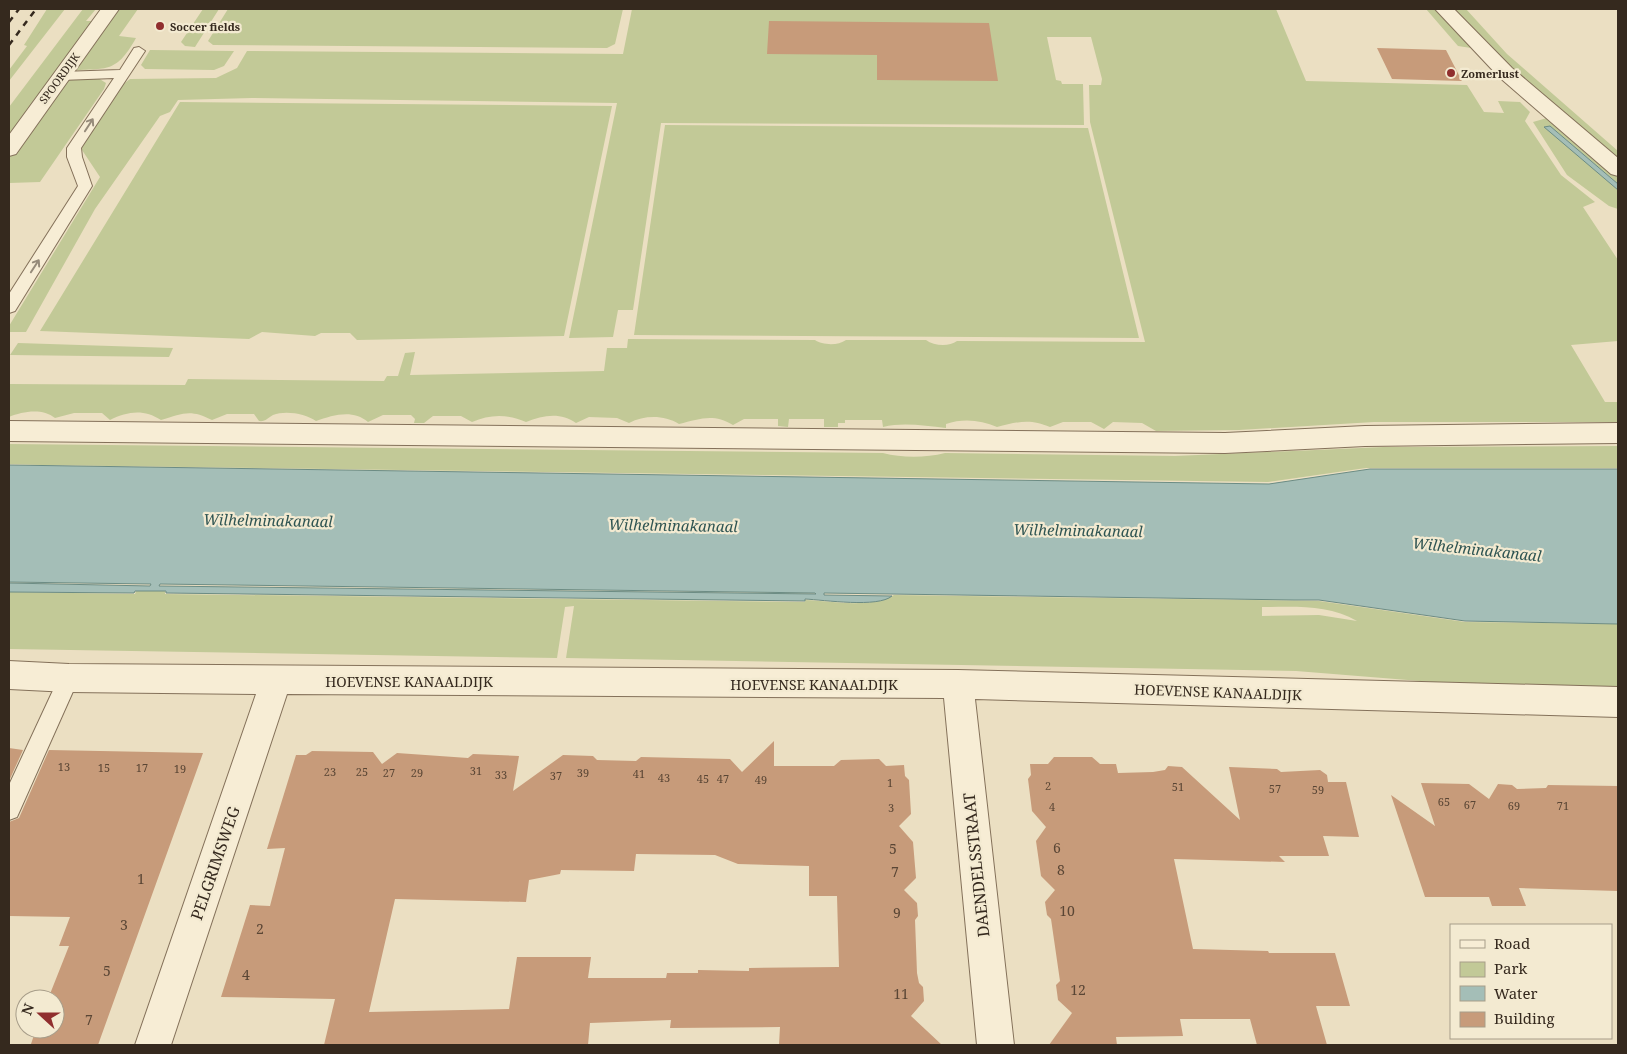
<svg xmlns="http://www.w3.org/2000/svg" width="1627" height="1054" font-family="'Noto Serif',serif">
  <rect width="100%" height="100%" fill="#ebdfc2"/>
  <path fill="#c2c997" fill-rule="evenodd" d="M 47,9 L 65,9 L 9,81 L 9,70 L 27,46 L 24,45 Z
    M 83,9 L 96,9 L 86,21 L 92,21 L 101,9 L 108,9 L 44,90 L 9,141 L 9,107 Z
    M 118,9 L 138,9 L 119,36 L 136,38 C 115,76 105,67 68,71 Z
    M 203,9 L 219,9 L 195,47 L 185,46 L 181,42 Z
    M 228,9 L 623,9 L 615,44 L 607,48 L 213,45 L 208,41 Z
    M 632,9 L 1276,9 L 1306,81 L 1467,85 L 1484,112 L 1504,113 L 1498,101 L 1520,102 L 1530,112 L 1525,121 L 1561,175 L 1595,202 L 1583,207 L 1618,260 L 1618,341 L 1571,345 L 1605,402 L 1618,402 L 1618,422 L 1374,422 L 1239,430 L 1156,431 L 1142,423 L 1113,422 L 1104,429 L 1091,422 L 1063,422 L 1050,427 C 1030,418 1017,422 997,427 C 981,420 963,418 946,424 L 946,428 C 925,426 904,422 883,427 L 882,420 L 845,420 L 845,423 L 838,423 L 838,427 L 824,427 L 824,419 L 789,419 L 788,427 L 778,426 L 778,419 L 744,419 L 733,425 C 713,413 700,419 679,424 C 664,415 645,415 629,423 L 617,418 L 589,417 L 576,423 C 561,412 543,415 526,422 C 508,414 490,414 472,422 L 461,416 L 433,416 L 424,423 L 414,423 L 415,419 L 411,415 L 383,415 L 368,422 C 353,409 333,415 316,421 C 306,414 286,410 273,415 C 268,418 265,422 259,421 L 254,414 L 227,414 L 212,420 C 191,409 183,413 161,420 C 144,409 128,411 110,420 L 102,413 L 74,413 L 55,418 C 43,408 23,411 9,417 L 9,384 L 185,385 L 188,379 L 384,381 L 387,376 L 398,376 L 405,353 L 415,352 L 410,375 L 604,371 L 607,348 L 627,348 L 628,339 L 815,340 C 822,345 838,346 846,340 L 926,340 C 934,346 949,347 957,341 L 1145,342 L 1090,122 L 1089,85 L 1101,85 L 1102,79 L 1091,37 L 1047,37 L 1056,80 L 1061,81 L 1062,84 L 1083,84 L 1084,125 L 661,123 L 633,310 L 618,310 L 613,337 L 569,338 L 617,103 L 252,98 L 178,100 L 170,112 L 160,116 L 95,209 L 26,332 L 9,332 L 9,326 L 100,177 L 82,150 L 81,146 L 122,85 L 130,79 L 216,78 L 237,68 L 247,51 L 623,54 Z
    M 1426,9 L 1436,9 L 1471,48 L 1458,46 Z
    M 1454,9 L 1466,9 L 1507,54 L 1618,151 L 1618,161 L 1528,84 Z
    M 150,50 L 234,51 L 224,66 L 214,70 L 145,69 L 141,65 Z
    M 98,78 L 106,83 L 104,89 L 40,182 L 9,183 L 9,157 L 58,85 L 71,79 Z
    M 180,102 L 612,106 L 564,336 L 357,340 L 350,333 L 321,333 L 315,336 L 262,332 L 249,339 L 40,331 Z
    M 1547,118 L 1618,178 L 1618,184 L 1550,126 L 1545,127 L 1618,190 L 1618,209 L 1609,206 L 1567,175 L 1533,122 Z
    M 665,125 L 1088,128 L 1139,338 L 634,335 Z
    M 18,343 L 173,348 L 169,357 L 10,355 Z
    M 9,444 L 883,453 C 902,458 925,458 945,453 L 1175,456 L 1384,447 L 1618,446 L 1618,468 L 1366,468 L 1268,482 L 42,465 L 9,464 Z
    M 136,591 L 165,591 L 165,594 L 805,602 L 805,600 C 833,601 868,609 894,595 L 1319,601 L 1465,622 L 1618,624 L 1618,687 L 1445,683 L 1296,671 L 566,658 L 574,606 L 565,607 L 557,658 L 9,649 L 9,592 L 135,594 ZM 1262,607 C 1295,607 1328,604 1357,621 L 1319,615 L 1262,616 Z"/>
  <path fill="#a4beb7" stroke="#6c8c84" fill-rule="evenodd" d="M 1550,126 L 1618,184 L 1618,190 L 1544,127 Z
    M 9,465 L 1269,484 L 1370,469 L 1618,469 L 1618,624 L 1465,621 L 1319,600 L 1294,600 L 824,593 L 824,595 L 892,596 C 878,608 824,600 805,599 L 805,601 L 166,593 L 166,591 L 135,591 L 134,593 L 9,592 L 9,583 L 150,586 L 151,584 L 9,582 ZM 160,584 L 815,593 L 816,594 L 159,586 Z"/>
  <path fill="#c79b7a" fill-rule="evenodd" d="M 769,21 L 989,23 L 998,81 L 877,80 L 877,55 L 767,54 Z
    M 1377,48 L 1446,50 L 1462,81 L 1392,79 Z
    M 774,741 L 774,766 L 834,766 L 841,760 L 879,759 L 886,766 L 904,765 L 905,776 L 909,780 L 911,814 L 899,826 L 913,842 L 916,878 L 904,890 L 917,903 L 918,916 L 915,920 L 917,973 L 919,983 L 923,987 L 924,1001 L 911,1016 L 942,1045 L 779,1045 L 780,1027 L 670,1028 L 671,1020 L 590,1023 L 588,1045 L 324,1045 L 335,999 L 221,997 L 250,905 L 270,906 L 285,848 L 267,849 L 296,755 L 306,755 L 312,751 L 373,752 L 382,764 L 397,753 L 468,758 L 473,754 L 519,756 L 513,791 L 563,755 L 593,756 L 597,760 L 636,761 L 641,757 L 730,759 L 742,772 ZM 636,854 L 715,855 L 738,864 L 809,866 L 809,896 L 837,896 L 839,967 L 749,968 L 749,971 L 698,970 L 698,973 L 667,973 L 666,978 L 588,978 L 591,957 L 517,957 L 509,1009 L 369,1012 L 395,899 L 526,902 L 529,880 L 560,874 L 561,870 L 634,871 Z
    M 9,748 L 23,750 L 9,781 Z
    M 49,750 L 203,753 L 98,1045 L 31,1044 L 36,1029 L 55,1029 L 55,999 L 48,999 L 69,946 L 59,946 L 70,917 L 9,916 L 9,822 L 19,818 Z
    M 1054,757 L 1092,757 L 1100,764 L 1116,764 L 1118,773 L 1153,772 L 1165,770 L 1168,766 L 1182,767 L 1240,820 L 1229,767 L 1277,769 L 1281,772 L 1320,770 L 1327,775 L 1328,782 L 1346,782 L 1359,837 L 1323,836 L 1329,856 L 1279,856 L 1285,862 L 1174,859 L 1193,949 L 1268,951 L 1269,953 L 1335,953 L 1350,1006 L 1316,1006 L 1327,1045 L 1257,1045 L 1250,1019 L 1180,1019 L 1183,1036 L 1116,1037 L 1117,1045 L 1049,1045 L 1072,1013 L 1058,1000 L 1056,985 L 1060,981 L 1051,919 L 1047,915 L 1045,902 L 1055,890 L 1041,876 L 1036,841 L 1046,827 L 1032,811 L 1028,779 L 1031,775 L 1030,764 L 1048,764 Z
    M 1421,783 L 1469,784 L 1489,799 L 1498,784 L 1512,785 L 1517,789 L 1546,788 L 1548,785 L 1618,786 L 1618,891 L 1519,888 L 1526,906 L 1492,906 L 1489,897 L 1425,897 L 1391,795 L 1435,826 Z"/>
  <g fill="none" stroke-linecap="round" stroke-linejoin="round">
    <g stroke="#84715a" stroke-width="2">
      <path id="service" d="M 139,47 L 145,51 L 81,148 L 82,157 L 92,186 L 15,311 L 9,313 L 9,294 L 78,186 L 67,157 L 67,148 L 114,78 L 61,80 L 54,76 L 61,72 L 120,70 L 134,48 Z
        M 69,668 L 76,671 L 79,678 L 17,817 L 9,820 L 9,785 L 62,671 Z"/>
    </g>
    <g stroke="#84715a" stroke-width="2">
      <path id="minor" d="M 101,9 L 119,9 L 16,154 L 9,156 L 9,135 Z
        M 1435,9 L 1454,9 L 1512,68 L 1618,158 L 1618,176 L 1611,174 L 1499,77 Z
        M 9,421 L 1225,433 L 1365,426 L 1618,423 L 1618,443 L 1365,446 L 1225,453 L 9,441 Z
        M 9,661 L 69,664 L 958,670 L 1618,687 L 1618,717 L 975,699 L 1014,1045 L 977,1045 L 944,698 L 287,694 L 171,1045 L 135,1045 L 256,694 L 69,692 L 9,689 Z"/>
    </g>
    <use href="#service" fill="#f7edd5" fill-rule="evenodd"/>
    <use href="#minor" fill="#f7edd5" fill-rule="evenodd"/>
    <path stroke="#35291e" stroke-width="2.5" stroke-dasharray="6 6" stroke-linecap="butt" d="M 9,22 L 19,9
      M 9,45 L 36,9"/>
  </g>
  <defs><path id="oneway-shaft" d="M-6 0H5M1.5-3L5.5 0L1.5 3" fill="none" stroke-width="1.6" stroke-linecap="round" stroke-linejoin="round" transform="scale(1.25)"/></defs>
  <g stroke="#968b7a">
    <use href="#oneway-shaft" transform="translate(89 125) rotate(-57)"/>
    <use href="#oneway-shaft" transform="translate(35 266) rotate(-57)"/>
  </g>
  <g fill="#902e2e" stroke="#f3ead1" stroke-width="2">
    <circle cx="160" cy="26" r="5"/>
    <circle cx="1451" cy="73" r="5"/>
  </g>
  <g text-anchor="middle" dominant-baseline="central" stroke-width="4.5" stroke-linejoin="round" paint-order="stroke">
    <g font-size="11" font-weight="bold" fill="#35291e" stroke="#f3ead1" text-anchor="start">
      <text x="170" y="26">Soccer fields</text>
      <text x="1461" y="73">Zomerlust</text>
    </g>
    <g font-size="11" fill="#35291e" stroke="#f3ead1">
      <text transform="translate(59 78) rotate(-54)">SPOORDIJK</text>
    </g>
    <g font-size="11" fill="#5a4635">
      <text x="64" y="766">13</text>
      <text x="104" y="767">15</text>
      <text x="142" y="767">17</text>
      <text x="180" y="768">19</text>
      <text x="476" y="770">31</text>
      <text x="330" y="771">23</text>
      <text x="362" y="771">25</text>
      <text x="389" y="772">27</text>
      <text x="417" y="772">29</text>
      <text x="583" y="772">39</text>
      <text x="639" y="773">41</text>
      <text x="501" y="774">33</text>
      <text x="556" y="775">37</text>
      <text x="664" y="777">43</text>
      <text x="703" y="778">45</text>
      <text x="723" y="778">47</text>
      <text x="761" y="779">49</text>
      <text x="890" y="782">1</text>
      <text x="1048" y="785">2</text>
      <text x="1178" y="786">51</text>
      <text x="1275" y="788">57</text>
      <text x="1318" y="789">59</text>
      <text x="1444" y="801">65</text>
      <text x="1470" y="804">67</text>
      <text x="1514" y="805">69</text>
      <text x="1563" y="805">71</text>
      <text x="1052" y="806">4</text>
      <text x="891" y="807">3</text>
    </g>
    <g font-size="14" fill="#35291e" stroke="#f3ead1">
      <text x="409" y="681">HOEVENSE KANAALDIJK</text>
      <text x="814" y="684">HOEVENSE KANAALDIJK</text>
      <text transform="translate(1218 692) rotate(2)">HOEVENSE KANAALDIJK</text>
    </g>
    <g font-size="14" fill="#5a4635">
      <text x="1057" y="847">6</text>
      <text x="893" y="848">5</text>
      <text x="1061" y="869">8</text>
      <text x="895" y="871">7</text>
      <text x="141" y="878">1</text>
      <text x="1067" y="910">10</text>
      <text x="897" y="912">9</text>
      <text x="124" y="924">3</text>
      <text x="260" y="928">2</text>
      <text x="107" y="970">5</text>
      <text x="246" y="974">4</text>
      <text x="1078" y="989">12</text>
      <text x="901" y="993">11</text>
      <text x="89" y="1019">7</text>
    </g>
    <g font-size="15" font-style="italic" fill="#2e5452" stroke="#f3ead1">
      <text transform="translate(268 520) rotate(1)">Wilhelminakanaal</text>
      <text transform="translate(673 525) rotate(1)">Wilhelminakanaal</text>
      <text transform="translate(1078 530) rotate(1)">Wilhelminakanaal</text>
      <text transform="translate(1477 549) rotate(6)">Wilhelminakanaal</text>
    </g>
    <g font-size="16" fill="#35291e" stroke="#f3ead1">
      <text transform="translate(215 863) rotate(-71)">PELGRIMSWEG</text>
      <text transform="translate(976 865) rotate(-96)">DAENDELSSTRAAT</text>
    </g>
  </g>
  <rect width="1627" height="1054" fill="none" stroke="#35291e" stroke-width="20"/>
  <rect x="1450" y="924" width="162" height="115" fill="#f3ead1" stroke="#a79d89"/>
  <rect x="1460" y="940" width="25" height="8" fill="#f7edd5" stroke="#a79d89"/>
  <text x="1494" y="949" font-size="15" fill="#35291e">Road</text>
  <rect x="1460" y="962" width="25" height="15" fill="#c2c997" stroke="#a79d89"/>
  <text x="1494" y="974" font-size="15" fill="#35291e">Park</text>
  <rect x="1460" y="986" width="25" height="15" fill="#a4beb7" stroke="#a79d89"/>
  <text x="1494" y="999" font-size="15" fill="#35291e">Water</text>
  <rect x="1460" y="1012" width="25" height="15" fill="#c79b7a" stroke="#a79d89"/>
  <text x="1494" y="1024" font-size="15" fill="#35291e">Building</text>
  <g transform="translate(40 1014) rotate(291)"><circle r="24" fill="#f3ead1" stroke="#a79d89"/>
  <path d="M0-4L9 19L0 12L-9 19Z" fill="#902e2e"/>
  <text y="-8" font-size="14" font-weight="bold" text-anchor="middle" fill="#35291e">N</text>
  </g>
</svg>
